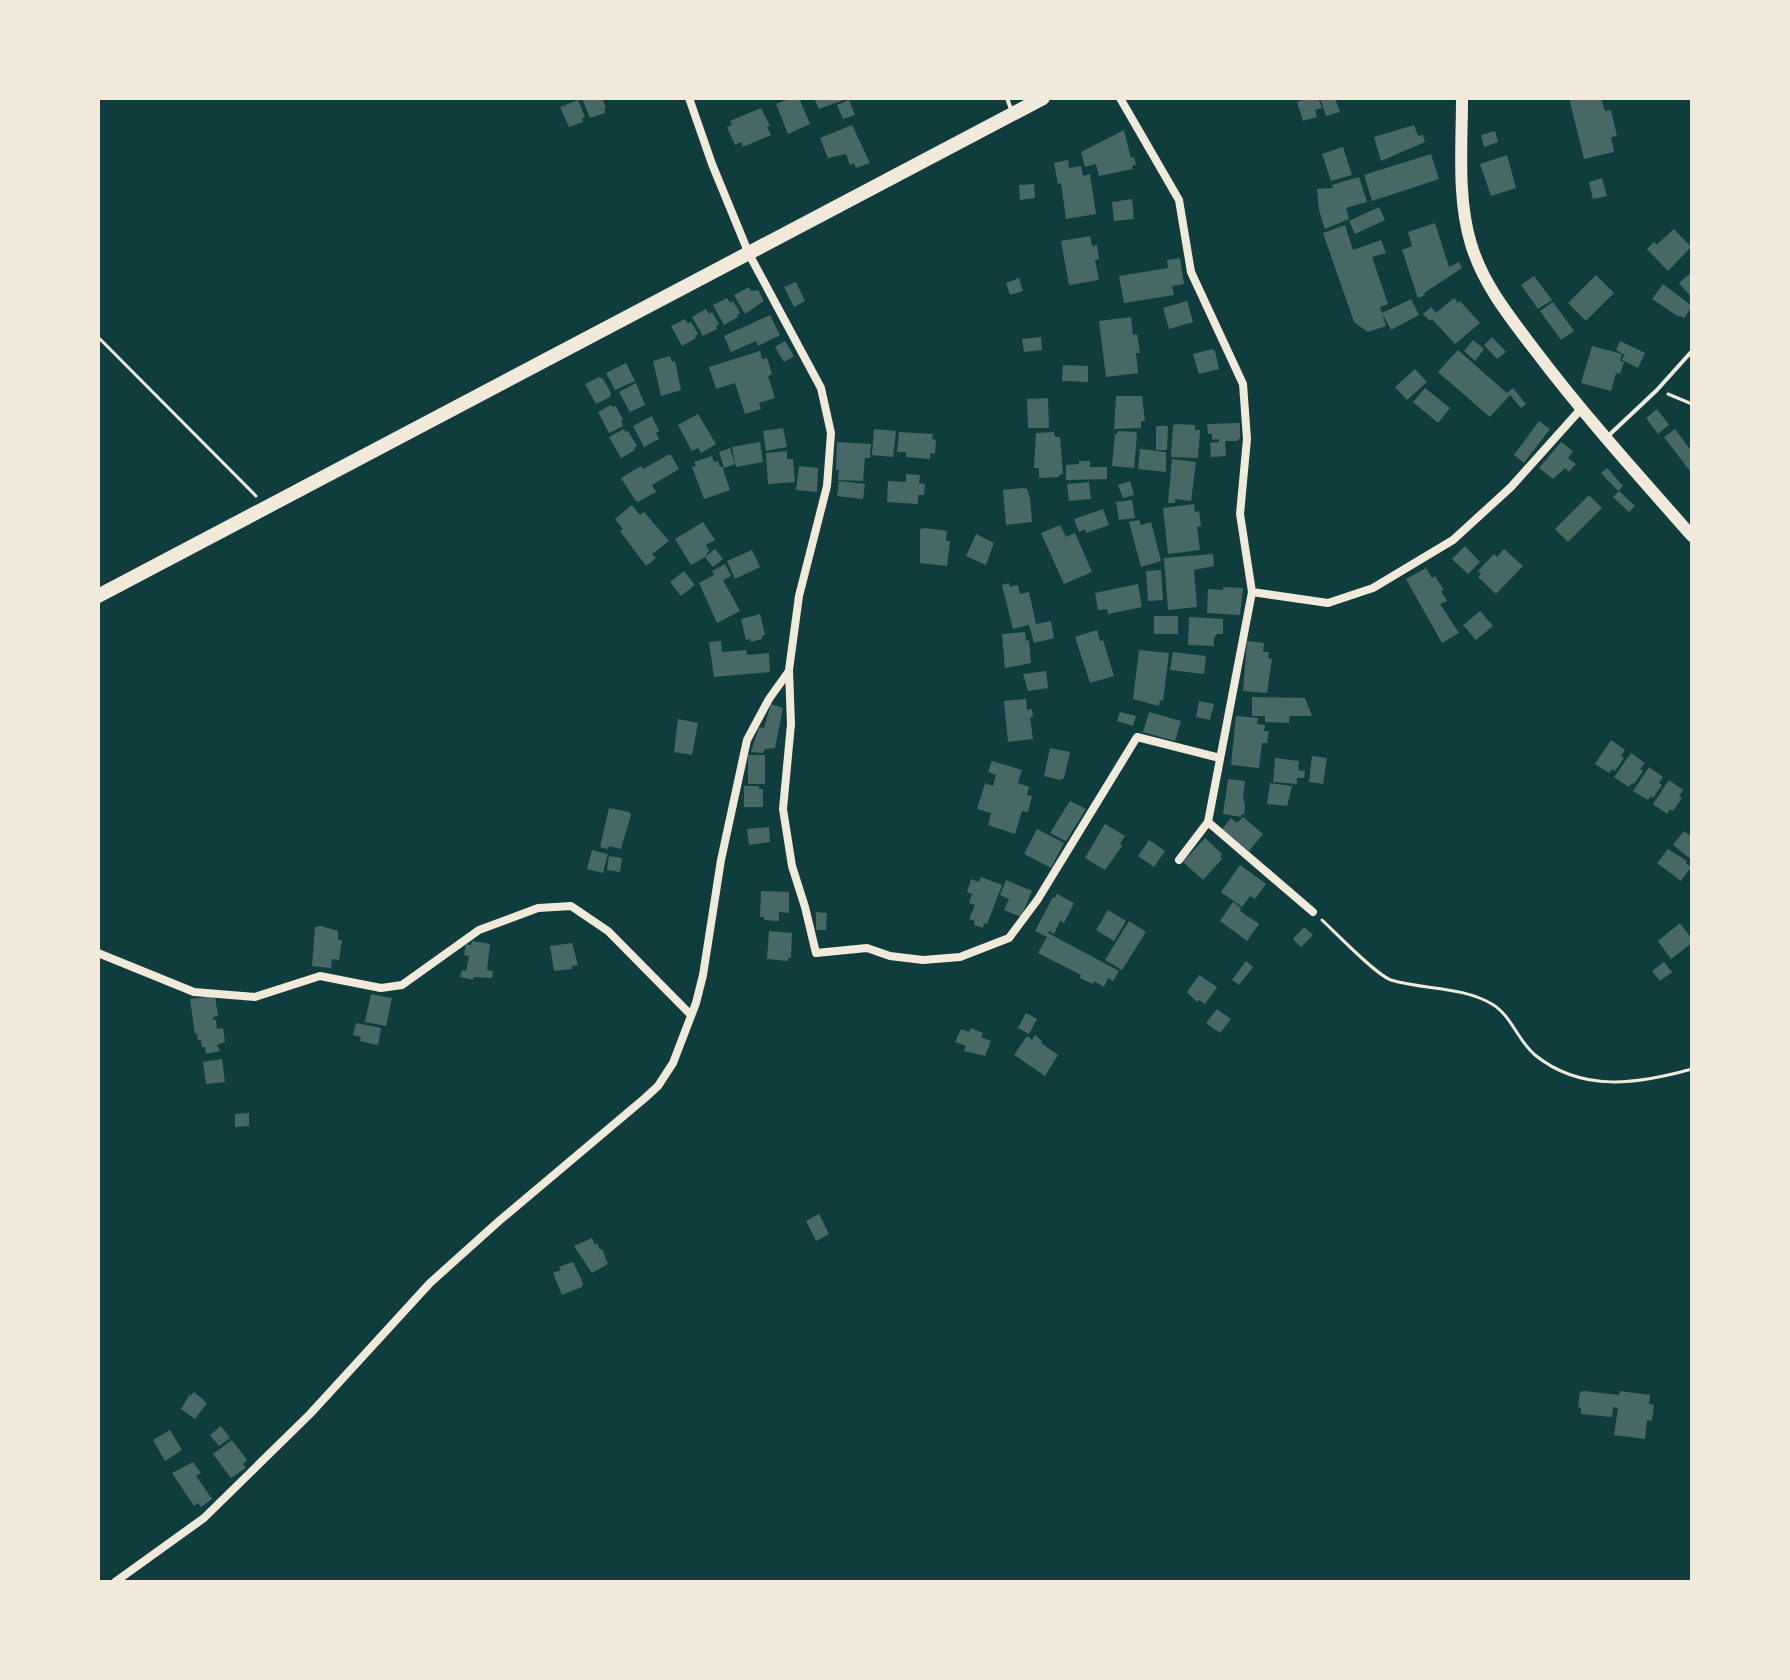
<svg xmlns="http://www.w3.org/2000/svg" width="1790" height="1680" font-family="Poppins,sans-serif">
  <rect width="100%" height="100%" fill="#0f3d3e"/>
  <path fill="#486865" d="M 582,98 L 602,98 L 606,108 L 604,109 L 605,113 L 590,118 Z
    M 791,98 L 799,98 L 810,124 L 788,134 L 776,104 Z
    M 814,98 L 849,98 L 819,109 Z
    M 1308,98 L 1312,100 L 1318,98 L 1322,108 L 1315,110 L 1317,117 L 1303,121 L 1297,102 Z
    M 1320,98 L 1335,98 L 1340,112 L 1326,116 Z
    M 1569,98 L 1601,98 L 1605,111 L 1611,110 L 1617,136 L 1611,137 L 1614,152 L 1584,159 Z
    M 578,100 L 585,117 L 582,118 L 583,122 L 569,127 L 560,107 Z
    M 849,100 L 855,115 L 843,119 L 837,105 Z
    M 761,108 L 770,126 L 767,127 L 771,135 L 743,147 L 741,142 L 735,145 L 727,127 L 732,125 L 730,121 Z
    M 852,125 L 870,163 L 856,168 L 854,163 L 850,165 L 846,154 L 828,158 L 820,138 Z
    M 1414,125 L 1418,136 L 1423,135 L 1425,142 L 1381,161 L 1374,137 Z
    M 1124,130 L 1131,158 L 1134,157 L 1136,165 L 1132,166 L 1133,169 L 1099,176 L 1096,164 L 1085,167 L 1081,152 Z
    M 1495,131 L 1498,142 L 1484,147 L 1481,135 Z
    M 1343,147 L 1352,175 L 1331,181 L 1322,154 Z
    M 1431,154 L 1439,179 L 1372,201 L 1364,175 Z
    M 1507,155 L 1516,188 L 1491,196 L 1480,164 Z
    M 1068,160 L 1069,168 L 1081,166 L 1083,176 L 1090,174 L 1096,214 L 1066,219 L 1061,183 L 1058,184 L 1054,163 Z
    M 1359,177 L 1367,202 L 1346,208 L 1349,219 L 1325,229 L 1319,210 L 1317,189 L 1333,188 L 1332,185 Z
    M 1602,178 L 1607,196 L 1593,199 L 1589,182 Z
    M 1034,184 L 1035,198 L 1020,200 L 1019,185 Z
    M 1132,199 L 1134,219 L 1114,221 L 1112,202 Z
    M 1379,207 L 1385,220 L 1355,234 L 1349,221 Z
    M 1435,223 L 1449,267 L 1459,262 L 1462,268 L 1424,293 L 1425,295 L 1418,298 L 1402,250 L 1412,246 L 1408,232 Z
    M 1345,225 L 1353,250 L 1381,240 L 1386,253 L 1372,257 L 1388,304 L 1380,307 L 1386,326 L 1368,332 L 1354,322 L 1323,233 Z
    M 1674,229 L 1691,247 L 1668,271 L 1647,249 L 1654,242 L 1656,245 Z
    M 1090,236 L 1092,246 L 1097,245 L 1099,259 L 1095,260 L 1099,280 L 1069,285 L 1061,241 Z
    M 1180,258 L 1184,284 L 1172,286 L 1174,295 L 1124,303 L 1119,276 L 1168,268 L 1167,260 Z
    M 1692,272 L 1692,298 L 1679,283 Z
    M 1596,275 L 1614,293 L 1586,321 L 1568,303 Z
    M 1534,276 L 1552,300 L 1538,309 L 1521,285 Z
    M 1019,278 L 1023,291 L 1010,295 L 1006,283 Z
    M 796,282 L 805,301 L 794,307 L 784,287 Z
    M 1663,284 L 1692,306 L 1684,318 L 1680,316 L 1679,317 L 1652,299 Z
    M 749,287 L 751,291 L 758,290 L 764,301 L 745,314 L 734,295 Z
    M 727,298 L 730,303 L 733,301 L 740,313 L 737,315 L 738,317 L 724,325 L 713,305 Z
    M 1454,298 L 1458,303 L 1460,301 L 1480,323 L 1455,344 L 1432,319 L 1430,321 L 1423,314 L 1431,307 L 1436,313 Z
    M 1411,299 L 1419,315 L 1391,330 L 1382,313 Z
    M 1187,301 L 1193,322 L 1169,329 L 1163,308 Z
    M 1553,302 L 1574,331 L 1561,340 L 1540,311 Z
    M 706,309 L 709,314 L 712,312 L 719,324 L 716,326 L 717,329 L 703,336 L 692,317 Z
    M 770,315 L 780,335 L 758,346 L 756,341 L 731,352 L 724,336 Z
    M 1131,317 L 1133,335 L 1137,334 L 1140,353 L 1136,353 L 1138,373 L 1106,377 L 1099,321 Z
    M 685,319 L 688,324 L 691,322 L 698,334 L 695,336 L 696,338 L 682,346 L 671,326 Z
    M 1041,337 L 1042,350 L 1024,352 L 1022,339 Z
    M 1492,337 L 1506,352 L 1497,359 L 1484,345 Z
    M 1473,340 L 1484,349 L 1475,361 L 1464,351 Z
    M 785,341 L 794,356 L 784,362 L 775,347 Z
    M 1620,341 L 1645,353 L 1638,368 L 1622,360 L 1624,355 L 1627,356 L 1616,350 Z
    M 1592,346 L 1622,354 L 1620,361 L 1624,362 L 1620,374 L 1616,373 L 1611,391 L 1581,383 Z
    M 1212,349 L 1215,351 L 1219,369 L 1199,374 L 1193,354 Z
    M 1458,350 L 1507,393 L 1513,388 L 1526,404 L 1521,408 L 1510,395 L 1490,417 L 1438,372 Z
    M 760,351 L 762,359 L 767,358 L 772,374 L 768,376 L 775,398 L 759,403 L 761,409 L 745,414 L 735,383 L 716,389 L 709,367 Z
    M 670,356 L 672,362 L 675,361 L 681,390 L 661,396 L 653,361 Z
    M 626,363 L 635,381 L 615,390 L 606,373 Z
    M 1063,365 L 1088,366 L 1088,382 L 1062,381 Z
    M 1415,369 L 1427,382 L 1407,400 L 1395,387 Z
    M 599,377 L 603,379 L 611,393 L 610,397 L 596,404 L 585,384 Z
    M 636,383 L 645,405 L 630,412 L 619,392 Z
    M 1425,388 L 1450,408 L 1438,423 L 1413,402 Z
    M 1116,396 L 1142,396 L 1145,421 L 1141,421 L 1141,428 L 1114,429 Z
    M 1048,398 L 1049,428 L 1028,428 L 1027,399 Z
    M 611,405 L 613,407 L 616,406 L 623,420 L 621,421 L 623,426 L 609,433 L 598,412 Z
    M 1657,409 L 1669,425 L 1658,434 L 1646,418 Z
    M 698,414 L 716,444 L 701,453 L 698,448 L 692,451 L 678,425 Z
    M 652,416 L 659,431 L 656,433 L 659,439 L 644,447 L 633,426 Z
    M 1539,421 L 1550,429 L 1524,463 L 1514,455 Z
    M 1240,423 L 1240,438 L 1237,441 L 1225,441 L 1226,456 L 1211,457 L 1210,443 L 1219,442 L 1219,439 L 1212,440 L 1212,434 L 1208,434 L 1207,424 Z
    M 1175,424 L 1195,425 L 1195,430 L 1200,430 L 1198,458 L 1171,457 L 1173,426 Z
    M 1156,426 L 1168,426 L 1167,450 L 1156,450 Z
    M 783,428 L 787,447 L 766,451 L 763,431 Z
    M 624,429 L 626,432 L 628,431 L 637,446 L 634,448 L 635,450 L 621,458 L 609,437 Z
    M 874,429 L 896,431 L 893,457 L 872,455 Z
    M 1675,429 L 1689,448 L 1692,445 L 1692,474 L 1664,437 Z
    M 1118,431 L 1136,432 L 1137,436 L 1134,468 L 1112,466 L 1115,434 L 1117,434 Z
    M 899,432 L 933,434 L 932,439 L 936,440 L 935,454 L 930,453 L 930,459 L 906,457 L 906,452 L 897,452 Z
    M 1054,432 L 1055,437 L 1060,437 L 1063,474 L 1059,475 L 1059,477 L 1039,478 L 1039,468 L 1034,468 L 1036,433 Z
    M 760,442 L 763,462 L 736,467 L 732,447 Z
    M 837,442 L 871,444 L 870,458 L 865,458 L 863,481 L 838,480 L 839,470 L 836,470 Z
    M 1561,442 L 1573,451 L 1568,458 L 1576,464 L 1569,472 L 1565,468 L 1553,479 L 1539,468 Z
    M 730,448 L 735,464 L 724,468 L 719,452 Z
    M 1140,449 L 1166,452 L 1166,472 L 1138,469 Z
    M 787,451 L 787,459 L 793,459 L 795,482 L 768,484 L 766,453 Z
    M 668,455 L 671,455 L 679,469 L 652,485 L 656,492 L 638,502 L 635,500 L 621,478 L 641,466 L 643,469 Z
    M 712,456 L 714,462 L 718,461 L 720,467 L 722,466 L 730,490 L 704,499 L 692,467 L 696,466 L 694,462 Z
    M 1172,459 L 1196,462 L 1191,501 L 1175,499 L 1175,503 L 1168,503 Z
    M 1079,461 L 1090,461 L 1090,467 L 1107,467 L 1107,479 L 1066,480 L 1066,465 L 1079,464 Z
    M 799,466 L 818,468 L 817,492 L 796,490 Z
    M 1607,468 L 1623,486 L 1618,491 L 1601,473 Z
    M 906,474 L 920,475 L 919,483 L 925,484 L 924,495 L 918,495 L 918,504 L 887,502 L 888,481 L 906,482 Z
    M 839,481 L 865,484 L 863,499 L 837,496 Z
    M 1130,481 L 1134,495 L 1123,498 L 1118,485 Z
    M 1089,482 L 1091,499 L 1069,501 L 1067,484 Z
    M 1023,488 L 1027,489 L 1030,498 L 1032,522 L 1006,525 L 1003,490 Z
    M 1619,491 L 1635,506 L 1629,512 L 1613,497 Z
    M 1589,495 L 1602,508 L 1568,542 L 1555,529 Z
    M 1132,500 L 1135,518 L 1119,520 L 1116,502 Z
    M 1194,504 L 1195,512 L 1199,511 L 1201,526 L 1197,527 L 1200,550 L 1168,554 L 1163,508 Z
    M 632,505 L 640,515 L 644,512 L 669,541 L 652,554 L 656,558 L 646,566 L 620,531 L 623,529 L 615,519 Z
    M 1103,509 L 1109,525 L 1086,533 L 1085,529 L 1079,532 L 1074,519 Z
    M 1139,520 L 1141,525 L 1151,522 L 1161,561 L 1141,567 L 1129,522 Z
    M 703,522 L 715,540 L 706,545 L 709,551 L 705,557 L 715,549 L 723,559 L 713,567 L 705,557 L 691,565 L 675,539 Z
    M 1060,525 L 1066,537 L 1075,533 L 1092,572 L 1064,584 L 1041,533 Z
    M 925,528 L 947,531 L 946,541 L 950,541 L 947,566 L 920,563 L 920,529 Z
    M 976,534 L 994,543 L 986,565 L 966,556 Z
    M 1465,546 L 1480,562 L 1468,574 L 1452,559 Z
    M 1504,549 L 1523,566 L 1496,594 L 1478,577 L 1481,574 L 1478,571 L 1494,554 L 1497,557 Z
    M 752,550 L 760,567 L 735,579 L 727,561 Z
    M 1213,554 L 1214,566 L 1194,570 L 1197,607 L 1168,610 L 1164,558 Z
    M 725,564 L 731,576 L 723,580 L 740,611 L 717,623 L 699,583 L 714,575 L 712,571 Z
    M 1426,568 L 1432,578 L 1435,576 L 1444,590 L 1441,591 L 1447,601 L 1440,604 L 1459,633 L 1442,643 L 1406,579 Z
    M 1161,570 L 1163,600 L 1148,601 L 1146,571 Z
    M 684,571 L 695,585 L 681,596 L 670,582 Z
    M 1009,583 L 1010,587 L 1018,585 L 1020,594 L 1029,592 L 1036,624 L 1051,621 L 1054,638 L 1034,643 L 1029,625 L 1013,629 L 1002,585 Z
    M 1138,584 L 1142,607 L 1108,614 L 1107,609 L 1098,610 L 1095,593 Z
    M 1223,587 L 1243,588 L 1240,615 L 1207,613 L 1208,589 L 1223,590 Z
    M 1480,611 L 1493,626 L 1476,640 L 1463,625 Z
    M 760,614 L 765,635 L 762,636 L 762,639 L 751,642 L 750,639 L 746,640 L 741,619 Z
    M 1154,616 L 1178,616 L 1178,634 L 1154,634 Z
    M 1189,617 L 1223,619 L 1223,634 L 1217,634 L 1214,638 L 1214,646 L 1188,645 Z
    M 1097,630 L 1100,641 L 1103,640 L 1114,676 L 1090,683 L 1075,637 Z
    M 1025,632 L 1026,641 L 1029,640 L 1031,663 L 1005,668 L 1002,634 Z
    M 721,641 L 722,652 L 746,650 L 747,655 L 769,653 L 770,672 L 714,677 L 709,642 Z
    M 1247,641 L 1264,643 L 1263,652 L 1269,652 L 1268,658 L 1272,659 L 1267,693 L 1243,691 Z
    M 1139,650 L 1169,653 L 1163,701 L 1160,700 L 1159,706 L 1133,699 Z
    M 1173,652 L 1206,656 L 1204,674 L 1170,670 Z
    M 1046,671 L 1048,688 L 1028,691 L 1023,674 Z
    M 1252,697 L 1305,698 L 1312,716 L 1290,716 L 1289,723 L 1265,722 L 1265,716 L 1252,716 Z
    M 1026,699 L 1027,710 L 1032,709 L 1033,717 L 1030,717 L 1033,739 L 1008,742 L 1004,701 Z
    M 1199,701 L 1214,704 L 1210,720 L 1196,717 Z
    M 771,704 L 783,708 L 775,748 L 765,749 L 763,753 L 751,752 L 759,727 L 764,728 Z
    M 1120,712 L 1136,716 L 1133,726 L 1117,721 Z
    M 1149,712 L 1181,721 L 1175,741 L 1143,732 Z
    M 1236,716 L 1258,718 L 1257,724 L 1265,725 L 1264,731 L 1269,731 L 1267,743 L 1262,743 L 1259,768 L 1231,765 Z
    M 678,719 L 698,723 L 692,755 L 674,752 Z
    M 1611,740 L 1625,750 L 1621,756 L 1624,758 L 1615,771 L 1612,769 L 1609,773 L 1595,764 Z
    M 1050,748 L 1070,752 L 1064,778 L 1060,780 L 1044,776 Z
    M 1631,753 L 1645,763 L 1640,769 L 1643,771 L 1634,784 L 1632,783 L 1629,787 L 1614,777 Z
    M 748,755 L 765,755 L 765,784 L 748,784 Z
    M 1312,756 L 1327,758 L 1323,784 L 1309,782 Z
    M 1275,758 L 1299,761 L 1298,770 L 1305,771 L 1304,778 L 1297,778 L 1297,784 L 1273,782 Z
    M 992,761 L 1022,770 L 1018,783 L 1029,787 L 1027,795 L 1032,796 L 1028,812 L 1022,811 L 1015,834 L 988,825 L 991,813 L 977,809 L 985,783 L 993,786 L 996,775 L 988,772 Z
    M 1649,767 L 1663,777 L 1659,783 L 1662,785 L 1653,798 L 1651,796 L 1648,800 L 1633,791 Z
    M 1228,779 L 1245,781 L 1243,796 L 1245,806 L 1244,815 L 1241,814 L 1241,817 L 1223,814 Z
    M 1669,780 L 1683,790 L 1679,796 L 1682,798 L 1673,811 L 1670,809 L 1667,814 L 1653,804 Z
    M 1270,783 L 1292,786 L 1287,806 L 1267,804 Z
    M 744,786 L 759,786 L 759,789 L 763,789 L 763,807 L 744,807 Z
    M 1070,801 L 1086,809 L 1066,841 L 1050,833 Z
    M 609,808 L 629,812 L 631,815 L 621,849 L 609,846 L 608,849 L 600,847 Z
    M 1243,817 L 1263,834 L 1249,851 L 1222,829 L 1231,818 L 1237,823 Z
    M 1105,824 L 1125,836 L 1120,844 L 1122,846 L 1105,870 L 1085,858 Z
    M 769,827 L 770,842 L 749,845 L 747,829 Z
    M 1037,829 L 1064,843 L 1051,868 L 1024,854 Z
    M 1684,831 L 1692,837 L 1692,860 L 1673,845 Z
    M 1205,838 L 1222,854 L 1220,857 L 1222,859 L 1203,880 L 1183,862 Z
    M 1149,840 L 1165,851 L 1154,867 L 1138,856 Z
    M 1668,849 L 1687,861 L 1686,863 L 1691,867 L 1681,881 L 1657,863 Z
    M 592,850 L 608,854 L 603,873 L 587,869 Z
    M 609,856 L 622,858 L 620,872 L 607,870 Z
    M 1240,865 L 1266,884 L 1255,899 L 1250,896 L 1242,907 L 1221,892 Z
    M 981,877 L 1002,885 L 987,924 L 984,923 L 983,928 L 974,925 L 975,921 L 969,919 L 975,905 L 969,903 L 972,894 L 967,892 L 971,879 L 979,882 Z
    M 1006,880 L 1032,891 L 1021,917 L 1004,910 L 1009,899 L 1000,895 Z
    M 761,891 L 789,892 L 789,913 L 779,912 L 779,921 L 764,920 L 764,917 L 760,917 Z
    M 1057,894 L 1074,903 L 1064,923 L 1060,921 L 1054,934 L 1049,931 L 1048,933 L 1119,971 L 1113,981 L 1108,978 L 1104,987 L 1094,981 L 1093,984 L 1080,978 L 1081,975 L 1038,953 L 1047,937 L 1035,931 L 1053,897 L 1055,898 Z
    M 1233,902 L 1241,908 L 1240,911 L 1259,924 L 1247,941 L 1220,921 Z
    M 1108,910 L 1126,921 L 1114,941 L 1096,930 Z
    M 816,912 L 827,913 L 826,930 L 816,930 Z
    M 1129,921 L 1146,932 L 1122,970 L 1105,960 Z
    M 1680,923 L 1692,939 L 1692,943 L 1671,959 L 1658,941 Z
    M 321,926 L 338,931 L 338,940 L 342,940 L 339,960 L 332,959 L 331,968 L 312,966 L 315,927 Z
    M 1304,927 L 1313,935 L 1301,947 L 1293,939 Z
    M 769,931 L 792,933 L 791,958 L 788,958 L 788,961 L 767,959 Z
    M 472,941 L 490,944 L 487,970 L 493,971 L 492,978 L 474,977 L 473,980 L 460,977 L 462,970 L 466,971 L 469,956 L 464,955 L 466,944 L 471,945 Z
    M 572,943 L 578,965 L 572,966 L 572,969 L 554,971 L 550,946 Z
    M 1246,961 L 1253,967 L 1239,985 L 1232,980 Z
    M 1664,962 L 1672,972 L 1660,981 L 1652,971 Z
    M 1199,975 L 1217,987 L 1205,1004 L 1199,1000 L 1197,1002 L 1187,992 Z
    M 371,994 L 392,998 L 386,1026 L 365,1022 Z
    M 215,996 L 218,1016 L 213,1017 L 213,1020 L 216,1020 L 217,1029 L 223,1028 L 225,1042 L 217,1045 L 220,1051 L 206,1054 L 205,1047 L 202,1047 L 201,1040 L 198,1040 L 197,1033 L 195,1034 L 190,999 Z
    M 1217,1009 L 1231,1019 L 1220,1033 L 1206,1023 Z
    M 1026,1013 L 1037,1019 L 1029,1034 L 1018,1028 Z
    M 356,1023 L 381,1028 L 378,1045 L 360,1041 L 361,1037 L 353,1035 Z
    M 971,1028 L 983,1033 L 981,1037 L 991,1041 L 985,1056 L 964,1051 L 966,1046 L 955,1042 L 961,1029 L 969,1032 Z
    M 1035,1035 L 1042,1041 L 1041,1043 L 1058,1055 L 1045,1076 L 1014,1055 L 1027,1036 L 1032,1040 Z
    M 222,1059 L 225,1082 L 206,1084 L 203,1062 Z
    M 249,1113 L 249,1126 L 235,1127 L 235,1114 Z
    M 819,1214 L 829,1234 L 816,1241 L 806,1221 Z
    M 592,1238 L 595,1245 L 597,1243 L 600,1250 L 602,1249 L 608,1264 L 592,1273 L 574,1246 Z
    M 573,1262 L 583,1283 L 582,1287 L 562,1295 L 553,1273 L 561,1270 L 559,1267 Z
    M 1584,1391 L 1619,1395 L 1620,1391 L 1650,1395 L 1649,1404 L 1654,1405 L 1652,1421 L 1647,1420 L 1645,1439 L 1614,1435 L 1618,1408 L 1613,1407 L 1612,1417 L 1581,1414 L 1581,1408 L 1578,1407 L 1580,1392 Z
    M 194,1392 L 207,1403 L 195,1419 L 181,1409 L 190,1394 L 191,1396 Z
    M 221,1426 L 230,1438 L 219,1446 L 210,1435 Z
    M 170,1430 L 182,1450 L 165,1461 L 153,1440 Z
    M 232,1440 L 247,1460 L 243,1464 L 246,1468 L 231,1478 L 213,1454 Z
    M 193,1462 L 201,1473 L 196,1476 L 212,1499 L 201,1507 L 198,1503 L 194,1506 L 172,1473 Z"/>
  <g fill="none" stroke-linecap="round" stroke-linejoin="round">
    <path stroke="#f1e9da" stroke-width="3" d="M 98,337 L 256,496
      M 1668,394 L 1692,404
      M 1322,920 C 1336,933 1376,975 1391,980 C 1424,990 1461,986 1492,1004 C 1512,1016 1517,1040 1535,1055 C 1582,1093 1638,1084 1692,1069"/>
    <path stroke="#f1e9da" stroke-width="4" d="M 1007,98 L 1012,112
      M 1607,437 L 1657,390 L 1692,351"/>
    <path stroke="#f1e9da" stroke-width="8" d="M 689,98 L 712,164 L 749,254 L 821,388 L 831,433 L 827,486 L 799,596 L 789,670 L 791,724 L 783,809 L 792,866 L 805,907 L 816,953 L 867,948 L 890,956 L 923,960 L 960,957 L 1009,938 L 1038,899 L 1137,737 L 1220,758
      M 1120,98 L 1179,200 L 1191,272 L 1243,384 L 1247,439 L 1240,514 L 1252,592 L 1208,822 L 1179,860
      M 1252,592 L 1328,603 L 1373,588 L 1453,540 L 1511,487 L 1580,410
      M 1208,822 L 1313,912
      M 98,953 L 194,992 L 255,997 L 320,976 L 381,988 L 402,985 L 479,930 L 538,908 L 571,906 L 608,931 L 691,1015
      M 115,1582 L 204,1518 L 310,1414 L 430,1283 L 499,1221 L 645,1098 L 658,1086 L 673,1063 L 696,1003 L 703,975 L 721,860 L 747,740 L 769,699 L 789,671"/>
    <path stroke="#f1e9da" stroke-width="12" d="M 1462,98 C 1462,146 1457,198 1471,244 C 1483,284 1509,316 1534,349 C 1583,414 1638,475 1692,536"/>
    <path stroke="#f1e9da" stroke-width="14" d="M 98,596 L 1043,98"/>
  </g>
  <rect width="1790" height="1680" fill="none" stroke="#f1e9da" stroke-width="200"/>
</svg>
